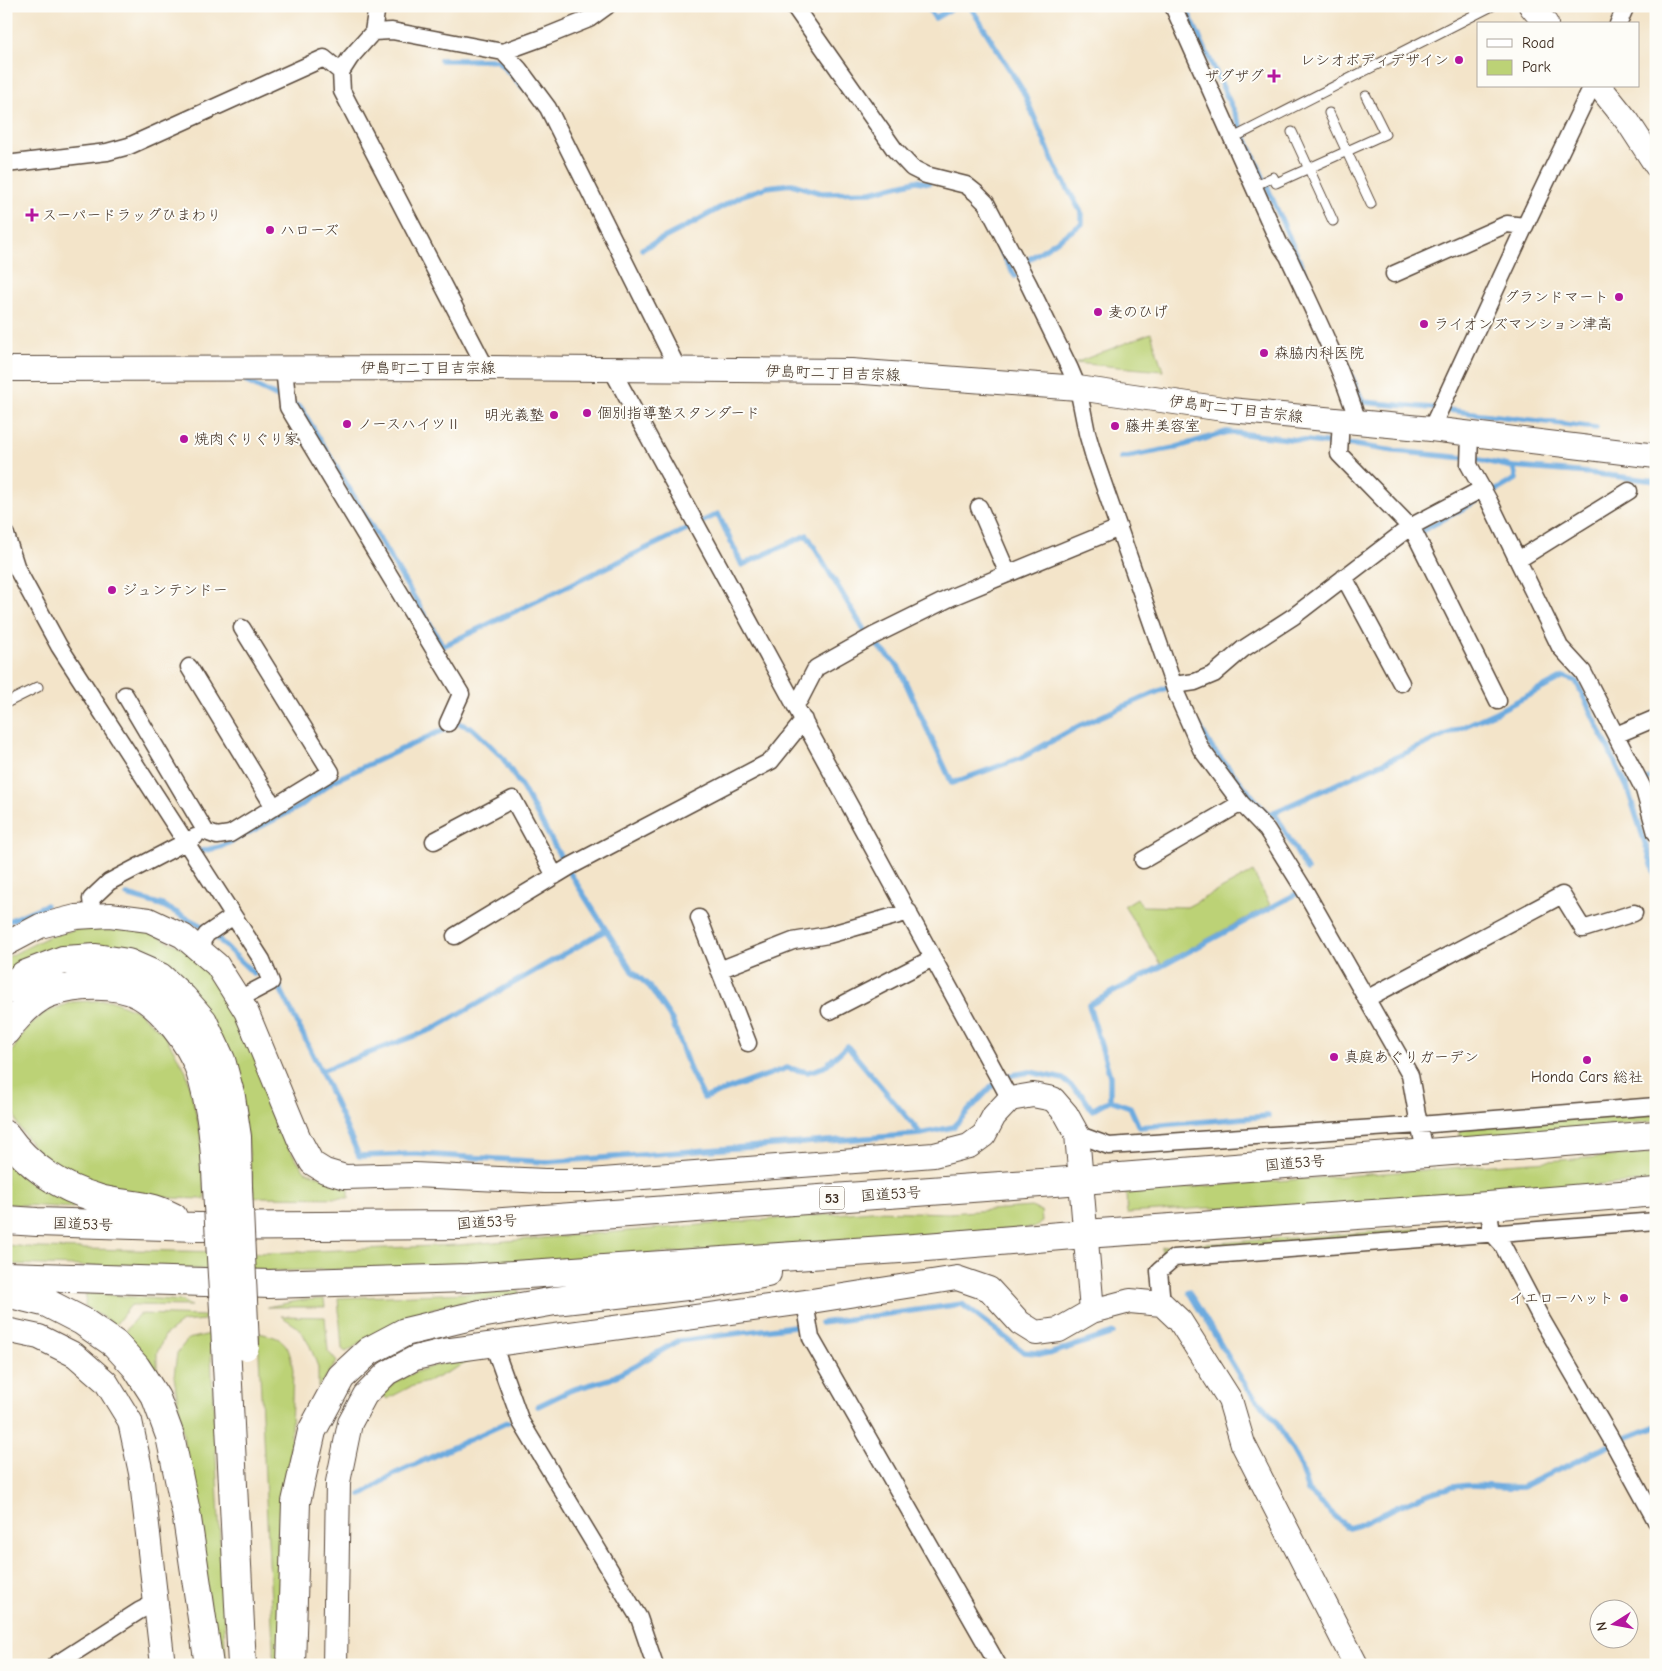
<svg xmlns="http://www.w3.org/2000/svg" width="1662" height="1671" font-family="'Comic Neue','Klee One',sans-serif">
  <rect width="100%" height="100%" fill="#fdfcf7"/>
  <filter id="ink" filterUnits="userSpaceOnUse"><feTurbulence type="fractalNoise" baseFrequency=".02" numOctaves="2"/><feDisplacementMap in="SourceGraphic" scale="10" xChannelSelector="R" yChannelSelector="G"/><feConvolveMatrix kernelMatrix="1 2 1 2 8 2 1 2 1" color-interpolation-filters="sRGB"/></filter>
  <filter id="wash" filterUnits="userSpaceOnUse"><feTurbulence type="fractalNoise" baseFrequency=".0096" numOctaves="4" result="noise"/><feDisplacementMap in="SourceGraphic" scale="20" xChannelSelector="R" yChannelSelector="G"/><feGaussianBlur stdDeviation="1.12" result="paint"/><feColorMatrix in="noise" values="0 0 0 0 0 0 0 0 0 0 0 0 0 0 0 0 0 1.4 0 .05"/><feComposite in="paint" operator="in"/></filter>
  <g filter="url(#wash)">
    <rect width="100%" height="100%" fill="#f3e4c9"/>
    <path fill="#bcd276" stroke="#7c7e4a" d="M 1151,333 L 1163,371 L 1075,363 Z
      M 1253,872 L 1270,905 L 1161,964 L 1124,906 L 1137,898 L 1142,906 L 1187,907 Z
      M 117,927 L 151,933 L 182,948 L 211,972 L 239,1017 L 256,1059 L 290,1150 L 305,1171 L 349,1187 L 349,1198 L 254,1197 L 247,1135 L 158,967 L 6,975 L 6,958 L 48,937 L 81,928 Z
      M 110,1000 L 137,1011 L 164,1034 L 186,1071 L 201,1135 L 205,1199 L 172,1198 L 102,1188 L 70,1175 L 40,1156 L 18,1126 L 8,1090 L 11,1053 L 25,1031 L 44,1013 L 72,1002 Z
      M 1656,1111 L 1656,1121 L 1468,1138 L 1460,1136 L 1460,1129 Z
      M 1656,1153 L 1656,1181 L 1301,1208 L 1205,1208 L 1127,1213 L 1126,1192 Z
      M 6,1161 C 22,1183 49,1194 73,1204 L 73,1208 L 6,1204 Z
      M 1031,1207 L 1041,1211 L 1042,1222 L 1033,1228 L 460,1267 L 269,1271 L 6,1264 L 6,1245 L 40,1248 L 269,1253 L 458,1245 L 872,1211 L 949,1213 Z
      M 1473,1225 L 1478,1226 L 1479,1229 L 1162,1254 L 1162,1247 Z
      M 519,1291 L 520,1296 C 493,1299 465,1301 439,1307 C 405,1315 374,1334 346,1352 L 342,1349 L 338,1298 Z
      M 86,1293 L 182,1301 L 191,1306 L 131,1305 L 115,1325 L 85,1306 Z
      M 324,1299 L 325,1307 L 267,1307 L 303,1300 Z
      M 139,1314 L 205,1316 L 204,1320 L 182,1322 L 165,1335 L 157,1353 L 157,1377 L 122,1335 Z
      M 281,1316 L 325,1317 L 328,1351 L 337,1362 L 318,1387 L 318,1367 L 310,1346 L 299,1328 Z
      M 258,1333 C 286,1338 289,1343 293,1371 L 283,1665 L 274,1665 Z
      M 210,1334 L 226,1665 L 218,1665 L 174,1376 L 177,1353 L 188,1339 Z
      M 470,1358 L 470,1361 L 430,1381 L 410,1387 L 387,1399 L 381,1393 C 410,1370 434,1365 470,1358 Z"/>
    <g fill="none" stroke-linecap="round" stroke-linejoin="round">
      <path stroke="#6dabdf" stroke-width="5.5" d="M 927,6 L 935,18 L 956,6
        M 970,6 L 1023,91 L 1056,168 L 1082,214 L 1082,224 L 1025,262
        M 1185,6 L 1238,120 L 1309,283
        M 441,60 L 497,60 L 523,87
        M 970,197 L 1015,276
        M 642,249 L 691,224 L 741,196 L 767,187 L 792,184 L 821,193 L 871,192 L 916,181 L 929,183
        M 1340,350 L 1363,402 L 1432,408 L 1596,428
        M 247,382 L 301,408 L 443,646 L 718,514 L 742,565 L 807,535 L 867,635
        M 1121,458 L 1174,448 L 1227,432 L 1325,443 L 1355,445 L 1394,451 L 1475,459 L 1513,467 L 1589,473 L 1656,481
        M 1488,495 L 1516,479 L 1513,467
        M 6,521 L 11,535
        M 1416,534 L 1480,499
        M 872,640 L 898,666 L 952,783 L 1021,758 L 1077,727 L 1168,687
        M 1199,725 L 1212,748 L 1268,815 L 1496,712 L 1564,677 L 1576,681 L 1627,787 L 1656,877
        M 1647,779 L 1656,776
        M 1274,812 L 1307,870
        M 197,852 L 220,847 L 299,807 L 333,781 L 458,723 L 472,728 L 502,757 L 523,789 L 568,870 L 632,971 L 650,987 L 672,1020 L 690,1070 L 704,1098 L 787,1068 L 808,1072 L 824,1067 L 847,1046 L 921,1134 L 953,1127 L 993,1085 L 1007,1076 L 1030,1072 L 1063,1079 L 1083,1096 L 1092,1110 L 1110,1100 L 1130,1107 L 1139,1127 L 1268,1116
        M 127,895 L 162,905 L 209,930 L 254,974
        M 6,922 L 46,905
        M 275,978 L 321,1071 L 433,1029 L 606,930
        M 321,1071 L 359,1156 L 416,1154 L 547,1162 L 921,1134
        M 1110,1100 L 1110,1076 L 1089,1005 L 1300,892
        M 1189,1292 L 1247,1388 L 1275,1420 L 1299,1462 L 1308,1491 L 1348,1528 L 1359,1525 C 1388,1512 1428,1489 1460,1486 C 1481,1483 1501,1489 1522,1487 L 1621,1440 L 1656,1426
        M 821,1323 L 962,1304 L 1024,1352 L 1049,1354 L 1113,1333
        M 538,1406 L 571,1390 L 610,1379 L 638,1364 L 678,1341 L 802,1325
        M 361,1495 L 394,1474 L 508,1422"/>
    </g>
  </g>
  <g filter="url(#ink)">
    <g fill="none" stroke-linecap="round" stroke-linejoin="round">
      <g stroke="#574638" stroke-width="11">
        <path id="lane" d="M 1329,113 L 1371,204
          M 1292,132 L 1333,221
          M 1233,138 L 1492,6
          M 1254,186 L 1273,177 L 1276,183 L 1385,134 L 1366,96
          M 6,703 L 38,687"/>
      </g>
      <g stroke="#574638" stroke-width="19">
        <path id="street" d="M 377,6 L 373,32 L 350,58 L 341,72 L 342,91 L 486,368
          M 794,6 L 895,150 L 912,168 L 926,175 L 966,185 L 976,193 L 986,203 L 1029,285 L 1070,369 L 1078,388 L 1087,433 L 1094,457 L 1177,695 L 1201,749 L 1241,803 L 1267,830 L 1305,891 L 1410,1075 L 1419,1125 L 1426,1153
          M 1173,6 L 1279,243 L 1288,256 C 1313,310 1340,364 1358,422
          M 1618,24 L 1626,6
          M 373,32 L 392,31 L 503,52 L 547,36 L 589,19 L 607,6
          M 503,52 L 519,69 L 548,108 L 678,369
          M 6,164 L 107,152 L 129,146 L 324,58 L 341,72
          M 1394,274 L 1507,224 L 1525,226
          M 284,368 L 288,407 L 461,694 L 448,723
          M 612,370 L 1010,1099
          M 1341,420 L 1339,454 L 1413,530 L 1498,701
          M 1431,429 L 1525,226 L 1592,86
          M 1470,434 L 1469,465 L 1489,501 L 1560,647 L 1583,672 L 1644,790 L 1656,833
          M 979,507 L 1008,574
          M 6,535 L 17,569 L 59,646 L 262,960 L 271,982 L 239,999
          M 1518,560 L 1629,491
          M 1344,577 L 1401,683
          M 189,667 L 274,807
          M 1174,685 L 1195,682 L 1214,674 L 1243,649 L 1294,616 L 1410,527 L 1482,489
          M 125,695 L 206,832 L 217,836 L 230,834 L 331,772 L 242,628
          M 795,704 L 800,699 L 816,668 L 873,636 L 954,596 L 1119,528
          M 1616,735 L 1656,718
          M 434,841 L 513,799 L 555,876
          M 1143,860 L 1241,803
          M 93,916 L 91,899 L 109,882 L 195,837
          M 699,918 L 748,1043
          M 455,936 L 571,866 L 771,761 L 804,720
          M 197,948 L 207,934 L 232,917
          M 719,970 L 793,941 L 828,935 L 909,912
          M 1366,999 L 1562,895 L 1583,929 L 1634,913
          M 830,1011 L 933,958
          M 1077,1134 L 1109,1146 L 1419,1125 L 1656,1106
          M 1488,1206 L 1492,1233 L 1502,1244 L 1542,1320 L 1610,1437 L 1656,1521
          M 805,1302 L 811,1338 L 998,1665
          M 1162,1304 L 1159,1271 L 1174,1258 L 1656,1221
          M 493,1344 L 521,1422 L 639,1618 L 655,1665
          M 55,1665 L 139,1611 L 155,1603"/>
      </g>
      <g stroke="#574638" stroke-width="26">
        <path id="secondary" d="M 1531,6 L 1546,24
          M 1599,86 L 1628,122 L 1656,165
          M 6,369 L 486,368 L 851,371 L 1078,388 L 1230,410 L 1431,429 L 1656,456
          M 6,944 L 40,926 L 76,917 L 110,915 L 149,920 L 183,936 L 217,965 L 246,1011 L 299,1139 L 312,1163 L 325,1171 L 345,1177 L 414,1175 L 545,1181 L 590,1181 L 934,1155 L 969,1146 L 984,1135 L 994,1116 L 1010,1099 L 1033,1095 L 1053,1099 L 1066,1114 L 1077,1134 L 1092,1311 L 1059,1330 L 1036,1333 L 1020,1323 L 989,1289 L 957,1278 L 805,1302 L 444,1351 L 415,1358 L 387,1373 L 365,1395 L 350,1423 L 338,1482 L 335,1665
          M 1092,1311 L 1130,1301 L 1162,1304 L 1180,1321 L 1230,1400 L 1243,1444 L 1356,1665
          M 6,1330 L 39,1337 L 75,1355 L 106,1382 L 130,1421 L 141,1473 L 163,1665"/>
      </g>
      <g stroke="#574638" stroke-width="30">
        <path id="highway" d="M 6,990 L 24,975 L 63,960 L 96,958 L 128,963 L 160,977 L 183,998 L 203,1021 L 221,1060 L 231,1097 L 237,1137 L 238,1187
          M 6,1031 C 13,1021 27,1006 38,999 C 48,991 72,987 85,986 C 103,985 124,986 140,995 C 164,1009 190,1043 199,1068 C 212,1107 215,1148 217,1188
          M 6,1135 C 28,1166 61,1188 97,1198 C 116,1204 136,1204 154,1209 C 161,1211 167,1214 173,1217
          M 6,1220 L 37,1222 L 198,1227 L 462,1225 L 1082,1180 L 1656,1135
          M 6,1276 L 269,1284 L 468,1278 L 914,1248 L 1085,1234 L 1488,1206 L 1656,1192
          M 6,1293 L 47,1303 L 82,1321 L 115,1344 L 136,1367 L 156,1398 L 170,1436 L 186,1512 L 209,1665
          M 226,1345 L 242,1665
          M 291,1665 L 296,1502 L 312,1431 L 341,1377 L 369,1351 L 405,1332 L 480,1314 L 555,1301 L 713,1283 L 767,1273"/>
      </g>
      <use href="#lane" stroke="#fff" stroke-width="9"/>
      <use href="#street" stroke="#fff" stroke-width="16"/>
      <use href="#secondary" stroke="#fff" stroke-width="24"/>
      <use href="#highway" stroke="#fff" stroke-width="28"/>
      <g stroke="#574638" stroke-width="30" stroke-linecap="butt">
        <path id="highway-bridge" d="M 238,1187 L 245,1346
          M 217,1188 L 226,1345"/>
      </g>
      <use href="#highway-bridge" stroke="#fff" stroke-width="28"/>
    </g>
  </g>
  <g fill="#b5179e" stroke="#fdfcf7" stroke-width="2">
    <circle cx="1459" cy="60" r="5"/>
    <path d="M1271.5 68.5h5v5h5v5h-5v5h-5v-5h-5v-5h5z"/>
    <path d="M29.5 207.5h5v5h5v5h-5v5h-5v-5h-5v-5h5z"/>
    <circle cx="270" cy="230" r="5"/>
    <circle cx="1619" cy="297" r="5"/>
    <circle cx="1098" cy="312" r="5"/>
    <circle cx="1424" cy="324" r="5"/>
    <circle cx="1264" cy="353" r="5"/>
    <circle cx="587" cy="413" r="5"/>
    <circle cx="554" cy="415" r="5"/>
    <circle cx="347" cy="424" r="5"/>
    <circle cx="1115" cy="426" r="5"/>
    <circle cx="184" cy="439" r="5"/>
    <circle cx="112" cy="590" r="5"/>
    <circle cx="1334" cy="1057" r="5"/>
    <circle cx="1587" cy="1060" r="5"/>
    <circle cx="1624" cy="1298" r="5"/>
  </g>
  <g text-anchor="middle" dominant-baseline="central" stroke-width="4" stroke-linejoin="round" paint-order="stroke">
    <rect fill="#fdfcf7" stroke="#75695f" stroke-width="1" x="819.5" y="1186.5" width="25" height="23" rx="4"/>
    <g font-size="14" font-weight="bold" fill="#3b2a1e">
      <text x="832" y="1198">53</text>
    </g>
    <g font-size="15" fill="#3b2a1e" stroke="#fdfcf7" text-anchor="start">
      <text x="1449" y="60" text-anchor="end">レシオボディデザイン</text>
      <text x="1264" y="76" text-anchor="end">ザグザグ</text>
      <text x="42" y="215">スーパードラッグひまわり</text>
      <text x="280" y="230">ハローズ</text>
      <text x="1609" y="297" text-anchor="end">グランドマート</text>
      <text x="1108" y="312">麦のひげ</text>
      <text x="1434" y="324">ライオンズマンション津高</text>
      <text x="1274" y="353">森脇内科医院</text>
      <text x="597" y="413">個別指導塾スタンダード</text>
      <text x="544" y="415" text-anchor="end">明光義塾</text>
      <text x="357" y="424">ノースハイツⅡ</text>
      <text x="1125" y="426">藤井美容室</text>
      <text x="194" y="439">焼肉ぐりぐり家</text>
      <text x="122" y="590">ジュンテンドー</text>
      <text x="1344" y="1057">真庭あぐりガーデン</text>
      <text x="1587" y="1077" text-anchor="middle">Honda Cars 総社</text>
      <text x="1614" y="1298" text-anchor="end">イエローハット</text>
    </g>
    <g font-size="15" fill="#3b2a1e" stroke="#fdfcf7">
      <text x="428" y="368">伊島町二丁目吉宗線</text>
      <text transform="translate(833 373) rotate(2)">伊島町二丁目吉宗線</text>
      <text transform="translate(1236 409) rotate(7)">伊島町二丁目吉宗線</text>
      <text transform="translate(1295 1163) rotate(-5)">国道53号</text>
      <text transform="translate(891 1194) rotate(-4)">国道53号</text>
      <text transform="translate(487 1222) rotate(-4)">国道53号</text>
      <text transform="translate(83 1224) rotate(2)">国道53号</text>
    </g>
  </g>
  <rect width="1662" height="1671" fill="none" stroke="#fdfcf7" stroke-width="25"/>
  <rect x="1477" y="22" width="162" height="65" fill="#fdfcf7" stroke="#afa8a0"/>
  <rect x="1487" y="39" width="25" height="8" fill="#ffffff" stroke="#afa8a0"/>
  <text x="1522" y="48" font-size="15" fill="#3b2a1e">Road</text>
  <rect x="1487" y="60" width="25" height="15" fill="#bcd276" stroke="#afa8a0"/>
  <text x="1522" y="72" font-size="15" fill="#3b2a1e">Park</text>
  <g transform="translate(1614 1624) rotate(259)"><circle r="24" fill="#fdfcf7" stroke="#afa8a0"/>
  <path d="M0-4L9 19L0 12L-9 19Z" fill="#b5179e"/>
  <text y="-8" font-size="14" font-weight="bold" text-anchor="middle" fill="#3b2a1e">N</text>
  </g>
</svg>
